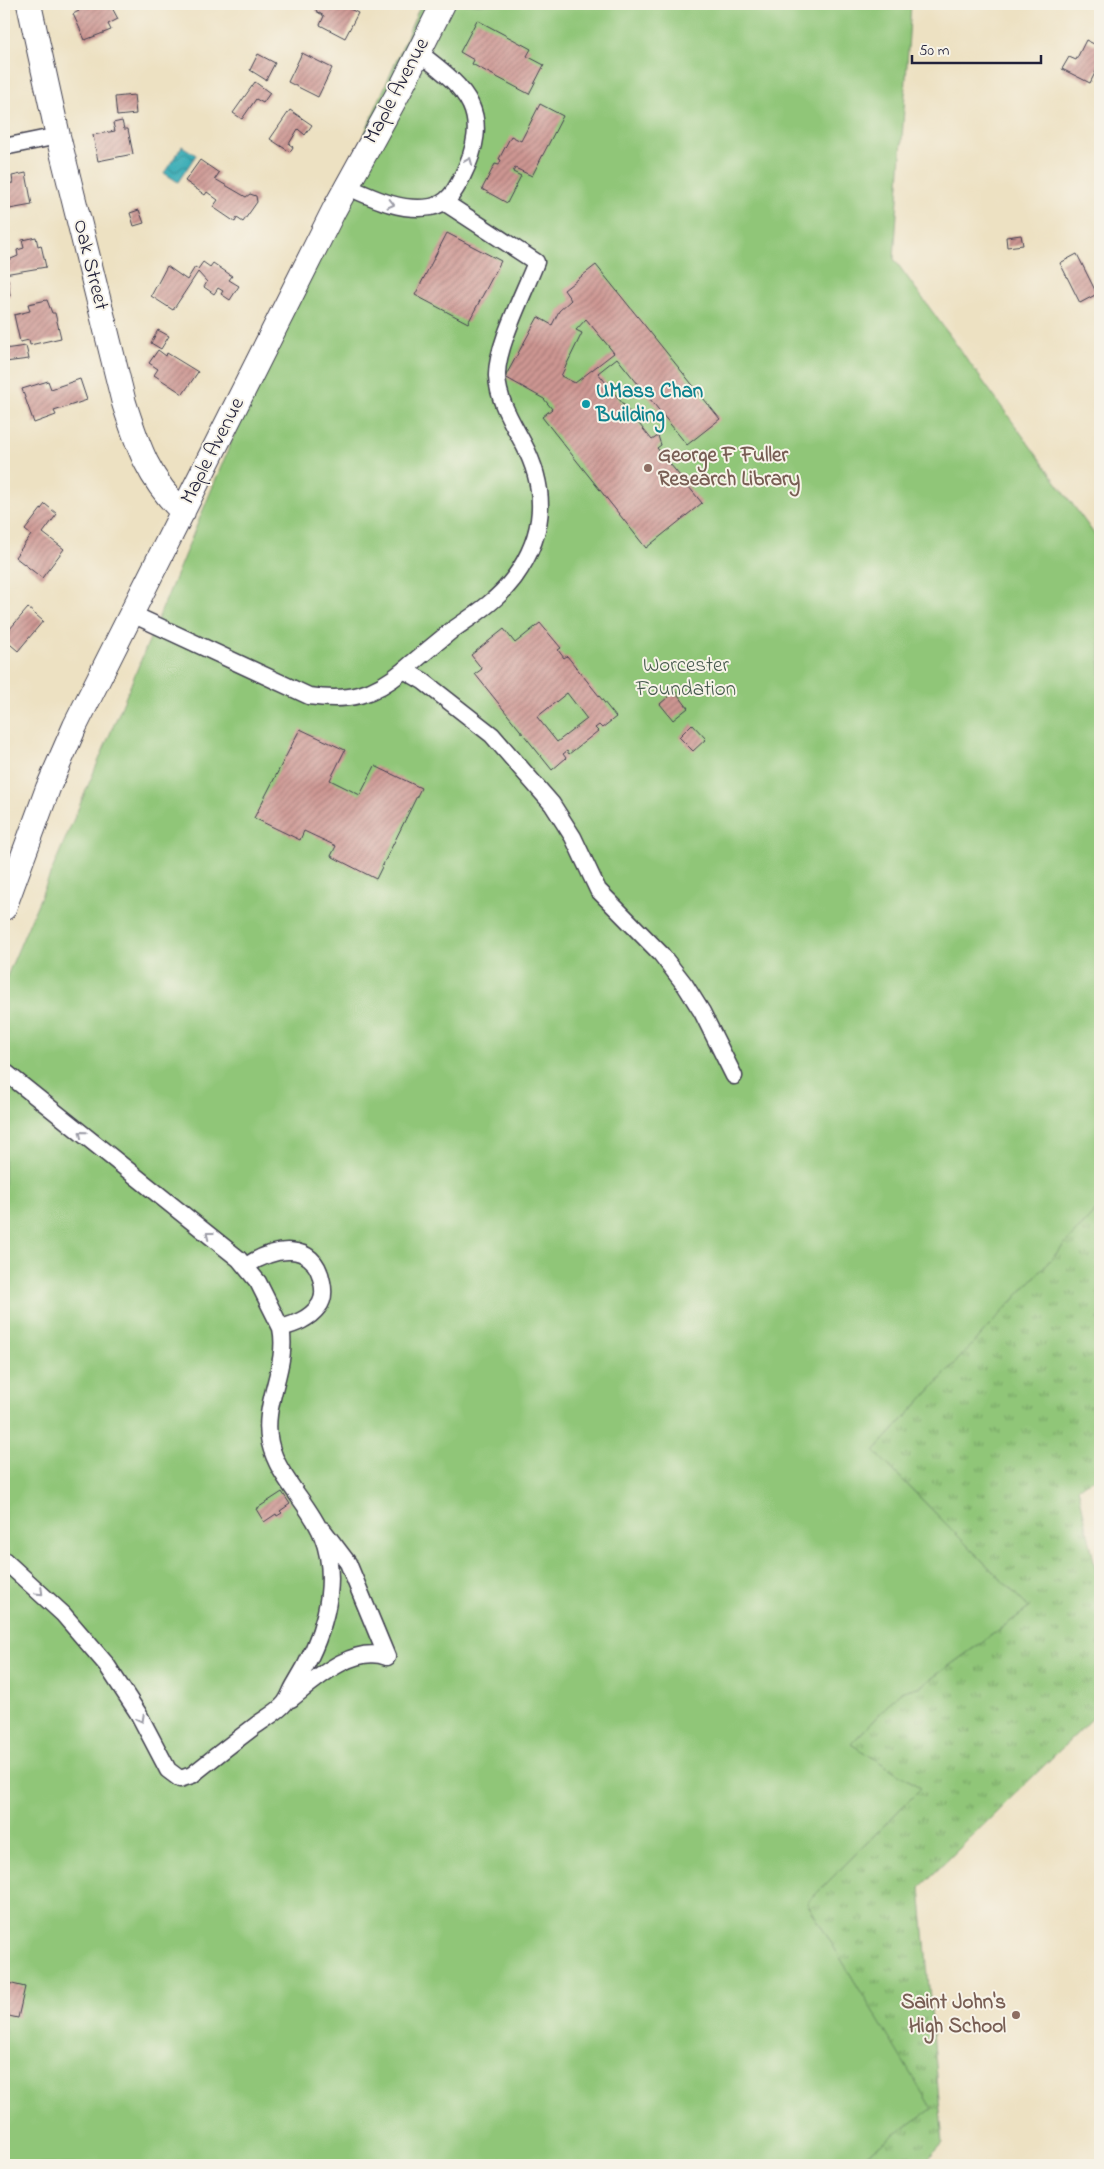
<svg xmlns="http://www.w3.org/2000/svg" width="1104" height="2169" font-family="'Indie Flower',sans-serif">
  <defs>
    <pattern id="grass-tufts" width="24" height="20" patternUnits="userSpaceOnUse" patternTransform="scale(1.25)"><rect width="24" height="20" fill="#90c678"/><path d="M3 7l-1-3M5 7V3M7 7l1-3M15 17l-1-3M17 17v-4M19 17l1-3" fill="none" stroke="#75a064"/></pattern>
    <pattern id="water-waves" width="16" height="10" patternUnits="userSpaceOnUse" patternTransform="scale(1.25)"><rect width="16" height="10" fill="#3daeb7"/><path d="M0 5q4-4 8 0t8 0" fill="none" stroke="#338d96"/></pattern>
    <pattern id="building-hatch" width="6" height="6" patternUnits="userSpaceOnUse" patternTransform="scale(1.25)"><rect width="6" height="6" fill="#cd9692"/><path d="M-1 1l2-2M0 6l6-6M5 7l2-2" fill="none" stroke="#a67a78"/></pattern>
  </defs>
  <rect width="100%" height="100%" fill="#f7f3e8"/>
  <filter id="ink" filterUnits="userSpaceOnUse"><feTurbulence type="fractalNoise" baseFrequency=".02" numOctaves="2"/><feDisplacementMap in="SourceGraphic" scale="10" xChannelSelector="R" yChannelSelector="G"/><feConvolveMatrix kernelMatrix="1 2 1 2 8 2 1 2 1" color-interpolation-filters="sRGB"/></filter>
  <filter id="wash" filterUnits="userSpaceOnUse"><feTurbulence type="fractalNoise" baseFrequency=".0096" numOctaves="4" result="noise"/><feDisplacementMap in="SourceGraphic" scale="20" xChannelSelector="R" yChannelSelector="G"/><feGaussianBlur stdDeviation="1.12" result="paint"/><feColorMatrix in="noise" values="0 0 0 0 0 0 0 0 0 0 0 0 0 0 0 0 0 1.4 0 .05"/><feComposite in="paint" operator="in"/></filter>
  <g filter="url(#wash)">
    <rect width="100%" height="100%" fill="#ede1c2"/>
    <path fill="url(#grass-tufts)" stroke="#59745a" d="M 1100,1206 L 1100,1477 L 1078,1487 L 1100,1589 L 1100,1711 L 920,1887 L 943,2143 L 923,2165 L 850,2165 L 931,2109 L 807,1903 L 920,1789 L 851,1744 L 900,1692 L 921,1686 L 1029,1608 L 874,1451 Z"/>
    <path fill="#90c678" stroke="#59745a" d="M 421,4 L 911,4 L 894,259 L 1100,542 L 1100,1206 L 874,1451 L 1029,1608 L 921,1686 L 900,1692 L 851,1744 L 921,1788 L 807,1903 L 932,2109 L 850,2165 L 4,2165 L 4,983 L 124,701 L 252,392 Z"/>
    <path fill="url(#water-waves)" stroke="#306879" d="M 182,146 L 196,155 L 178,182 L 164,173 Z"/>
    <g id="blocks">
      <path fill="url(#building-hatch)" fill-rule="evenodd" d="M 75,4 L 110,4 L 118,19 L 108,24 L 111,30 L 85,40 L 73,14 L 79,11 Z
        M 319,4 L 340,4 L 358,13 L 345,38 L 320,25 L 324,16 L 316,11 Z
        M 477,20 L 531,49 L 527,56 L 544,65 L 529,94 L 472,64 L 474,60 L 460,52 Z
        M 1086,40 L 1100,47 L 1100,63 L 1090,83 L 1062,69 L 1069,57 L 1076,60 Z
        M 302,53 L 332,68 L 318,97 L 288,82 Z
        M 258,54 L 275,63 L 266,80 L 250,70 Z
        M 255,82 L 270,93 L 263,103 L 256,99 L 242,119 L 233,113 Z
        M 4,93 L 8,109 L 4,110 Z
        M 134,95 L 136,114 L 117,116 L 115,97 Z
        M 540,104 L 563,116 L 532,176 L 515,168 L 513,172 L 521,176 L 507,203 L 482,189 L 495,164 L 499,165 L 501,160 L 499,159 L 511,136 L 521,141 Z
        M 290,110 L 312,125 L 305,135 L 298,129 L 289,144 L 293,147 L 290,152 L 270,139 Z
        M 122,121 L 124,129 L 128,129 L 133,154 L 98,161 L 93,135 L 115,131 L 113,123 Z
        M 200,160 L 219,173 L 215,179 L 246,197 L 250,194 L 256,196 L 257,202 L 243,222 L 237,218 L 235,222 L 213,207 L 218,200 L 207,192 L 205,195 L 185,181 Z
        M 26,173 L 32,205 L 4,210 L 4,184 L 13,183 L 12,176 Z
        M 139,210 L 144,223 L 134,226 L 130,213 Z
        M 447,233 L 501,261 L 468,323 L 415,295 Z
        M 1021,235 L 1023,245 L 1007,247 L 1006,237 Z
        M 36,237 L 38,246 L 41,245 L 46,267 L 4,274 L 4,262 L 18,256 L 17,250 L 24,248 L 22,240 Z
        M 1077,254 L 1097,294 L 1080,303 L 1060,263 Z
        M 203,262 L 210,267 L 213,263 L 232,276 L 229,280 L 239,286 L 230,300 L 221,294 L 223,291 L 218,288 L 214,294 L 204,287 L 207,282 L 198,272 L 173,310 L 151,296 L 167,266 L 187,280 L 195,267 L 198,269 Z
        M 596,265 L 720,419 L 687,445 L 617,358 L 598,373 L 652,440 L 658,436 L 661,445 L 657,448 L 702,503 L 646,548 L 542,417 L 552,409 L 544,399 L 505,377 L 538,317 L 552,325 L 559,311 L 571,300 L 564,290 ZM 586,319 L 614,353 L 575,383 L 561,376 L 582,333 L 576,330 Z
        M 8,280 L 10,296 L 4,297 L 4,281 Z
        M 47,300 L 52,313 L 55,313 L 61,338 L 30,345 L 29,340 L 20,342 L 14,315 L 30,311 L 28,304 Z
        M 158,330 L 169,336 L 161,349 L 151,343 Z
        M 26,346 L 29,359 L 5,362 L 4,349 Z
        M 158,350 L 166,356 L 167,353 L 198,372 L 183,394 L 154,375 L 158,369 L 149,363 Z
        M 80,379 L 87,400 L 54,411 L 56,415 L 34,423 L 22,389 L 48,381 L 51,389 Z
        M 45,504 L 57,514 L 43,533 L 64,549 L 42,578 L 15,557 L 31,535 L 25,530 Z
        M 28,608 L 43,621 L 18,651 L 4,639 L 4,630 L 6,627 L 9,630 Z
        M 540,623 L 561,648 L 558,650 L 564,658 L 567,656 L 616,717 L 602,728 L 599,725 L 595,728 L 598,731 L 569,754 L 567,751 L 563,754 L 566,758 L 552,770 L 475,674 L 482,669 L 471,655 L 504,629 L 515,643 ZM 567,693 L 587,719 L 557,742 L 537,717 Z
        M 675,691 L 688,708 L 673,720 L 660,704 Z
        M 692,724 L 706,739 L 693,751 L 679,737 Z
        M 300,729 L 345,750 L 330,780 L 360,795 L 375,766 L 421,788 L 376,879 L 331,856 L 336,846 L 304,831 L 300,840 L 254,818 Z
        M 282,1492 L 290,1504 L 280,1511 L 282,1513 L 277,1516 L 276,1514 L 264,1522 L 256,1509 Z
        M 4,1982 L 25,1987 L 18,2018 L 4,2015 Z"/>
    </g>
  </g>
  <g filter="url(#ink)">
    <use href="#blocks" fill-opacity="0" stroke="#403f4f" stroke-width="1"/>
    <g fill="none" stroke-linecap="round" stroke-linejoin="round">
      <g stroke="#403f4f" stroke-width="19">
        <path id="street" d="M 4,147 L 58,136
          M 346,186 C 373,198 401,212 431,207 C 448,204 455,191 462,177 C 493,114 469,90 419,53
          M 132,614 L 309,696 C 348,702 373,696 404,670 L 423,681 L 492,735 L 552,804 L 573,837 L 598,890 L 661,954 L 685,985 L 702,1012 L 734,1076
          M 404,670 C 419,657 435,644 451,631 C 474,615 497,601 514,578 C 546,534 548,490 523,443 C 512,422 498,401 497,376 C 496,347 525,291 536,262 L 444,202
          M 4,1071 L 239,1259 L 258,1282 L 281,1328 C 295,1324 309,1319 318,1307 C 324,1300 324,1291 322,1282 C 314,1239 273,1248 246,1266
          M 323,1530 L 348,1563 L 387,1657
          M 4,1560 L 63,1614 L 106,1664 L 138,1713 L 168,1770 L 180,1779 L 192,1775 C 213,1758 234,1742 255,1726 C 264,1719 278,1712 285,1703 C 289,1698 291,1691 294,1686 C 321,1643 342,1586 322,1535 C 309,1503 278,1478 270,1443 C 261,1404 289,1367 281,1328
          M 291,1699 C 316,1679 354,1644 387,1657"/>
      </g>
      <g stroke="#403f4f" stroke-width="26">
        <path id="secondary" d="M 29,4 L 58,136 L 124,403 C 138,447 149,480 183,512
          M 4,908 L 48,788 L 75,726 L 334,210 L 400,90 L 443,4"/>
      </g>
      <use href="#street" stroke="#fff" stroke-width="16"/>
      <use href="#secondary" stroke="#fff" stroke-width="24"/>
    </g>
    <defs><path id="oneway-chevron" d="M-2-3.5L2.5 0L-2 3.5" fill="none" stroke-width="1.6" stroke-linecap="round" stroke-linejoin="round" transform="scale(1.25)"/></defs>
    <g stroke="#9c9ca7">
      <use href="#oneway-chevron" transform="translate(469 161) rotate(-68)"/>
      <use href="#oneway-chevron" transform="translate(391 204) rotate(14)"/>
      <use href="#oneway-chevron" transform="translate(82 1134) rotate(-141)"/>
      <use href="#oneway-chevron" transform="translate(209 1235) rotate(-142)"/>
      <use href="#oneway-chevron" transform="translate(40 1592) rotate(44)"/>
      <use href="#oneway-chevron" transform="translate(141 1719) rotate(61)"/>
    </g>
  </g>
  <circle fill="#0f9aa8" stroke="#f7f3e8" stroke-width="2" cx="586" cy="404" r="5"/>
  <g fill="#8d6e63" stroke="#f7f3e8" stroke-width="2">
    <circle cx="648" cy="468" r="5"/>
    <circle cx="1016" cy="2015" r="5"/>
  </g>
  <g text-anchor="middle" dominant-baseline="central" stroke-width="4" stroke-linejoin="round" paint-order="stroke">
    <g font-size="21" fill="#22223b" stroke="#f7f3e8">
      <text transform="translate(397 91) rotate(-62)">Maple Avenue</text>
      <text transform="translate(90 265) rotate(76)">Oak Street</text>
      <text transform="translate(213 451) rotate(-63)">Maple Avenue</text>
    </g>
    <g font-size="21" font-weight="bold" fill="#0d838f" stroke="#f7f3e8" text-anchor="start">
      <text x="596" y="392">UMass Chan<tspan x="596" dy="24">Building</tspan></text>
    </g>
    <g font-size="21" font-weight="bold" fill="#785e54" stroke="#f7f3e8" text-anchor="start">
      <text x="658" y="456">George F Fuller<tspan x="658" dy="24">Research Library</tspan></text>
      <text x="1006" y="2003" text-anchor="end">Saint John's<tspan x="1006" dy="24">High School</tspan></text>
    </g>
    <g font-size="21" fill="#485b50" stroke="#f7f3e8">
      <text x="686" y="666">Worcester<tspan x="686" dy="24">Foundation</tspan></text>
    </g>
  </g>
  <rect width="1104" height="2169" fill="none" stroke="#f7f3e8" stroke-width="20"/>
  <path d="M912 55v8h129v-8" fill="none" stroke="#22223b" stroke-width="2.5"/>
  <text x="919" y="55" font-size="15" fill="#22223b" stroke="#f7f3e8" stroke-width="4" paint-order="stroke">50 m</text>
</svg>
